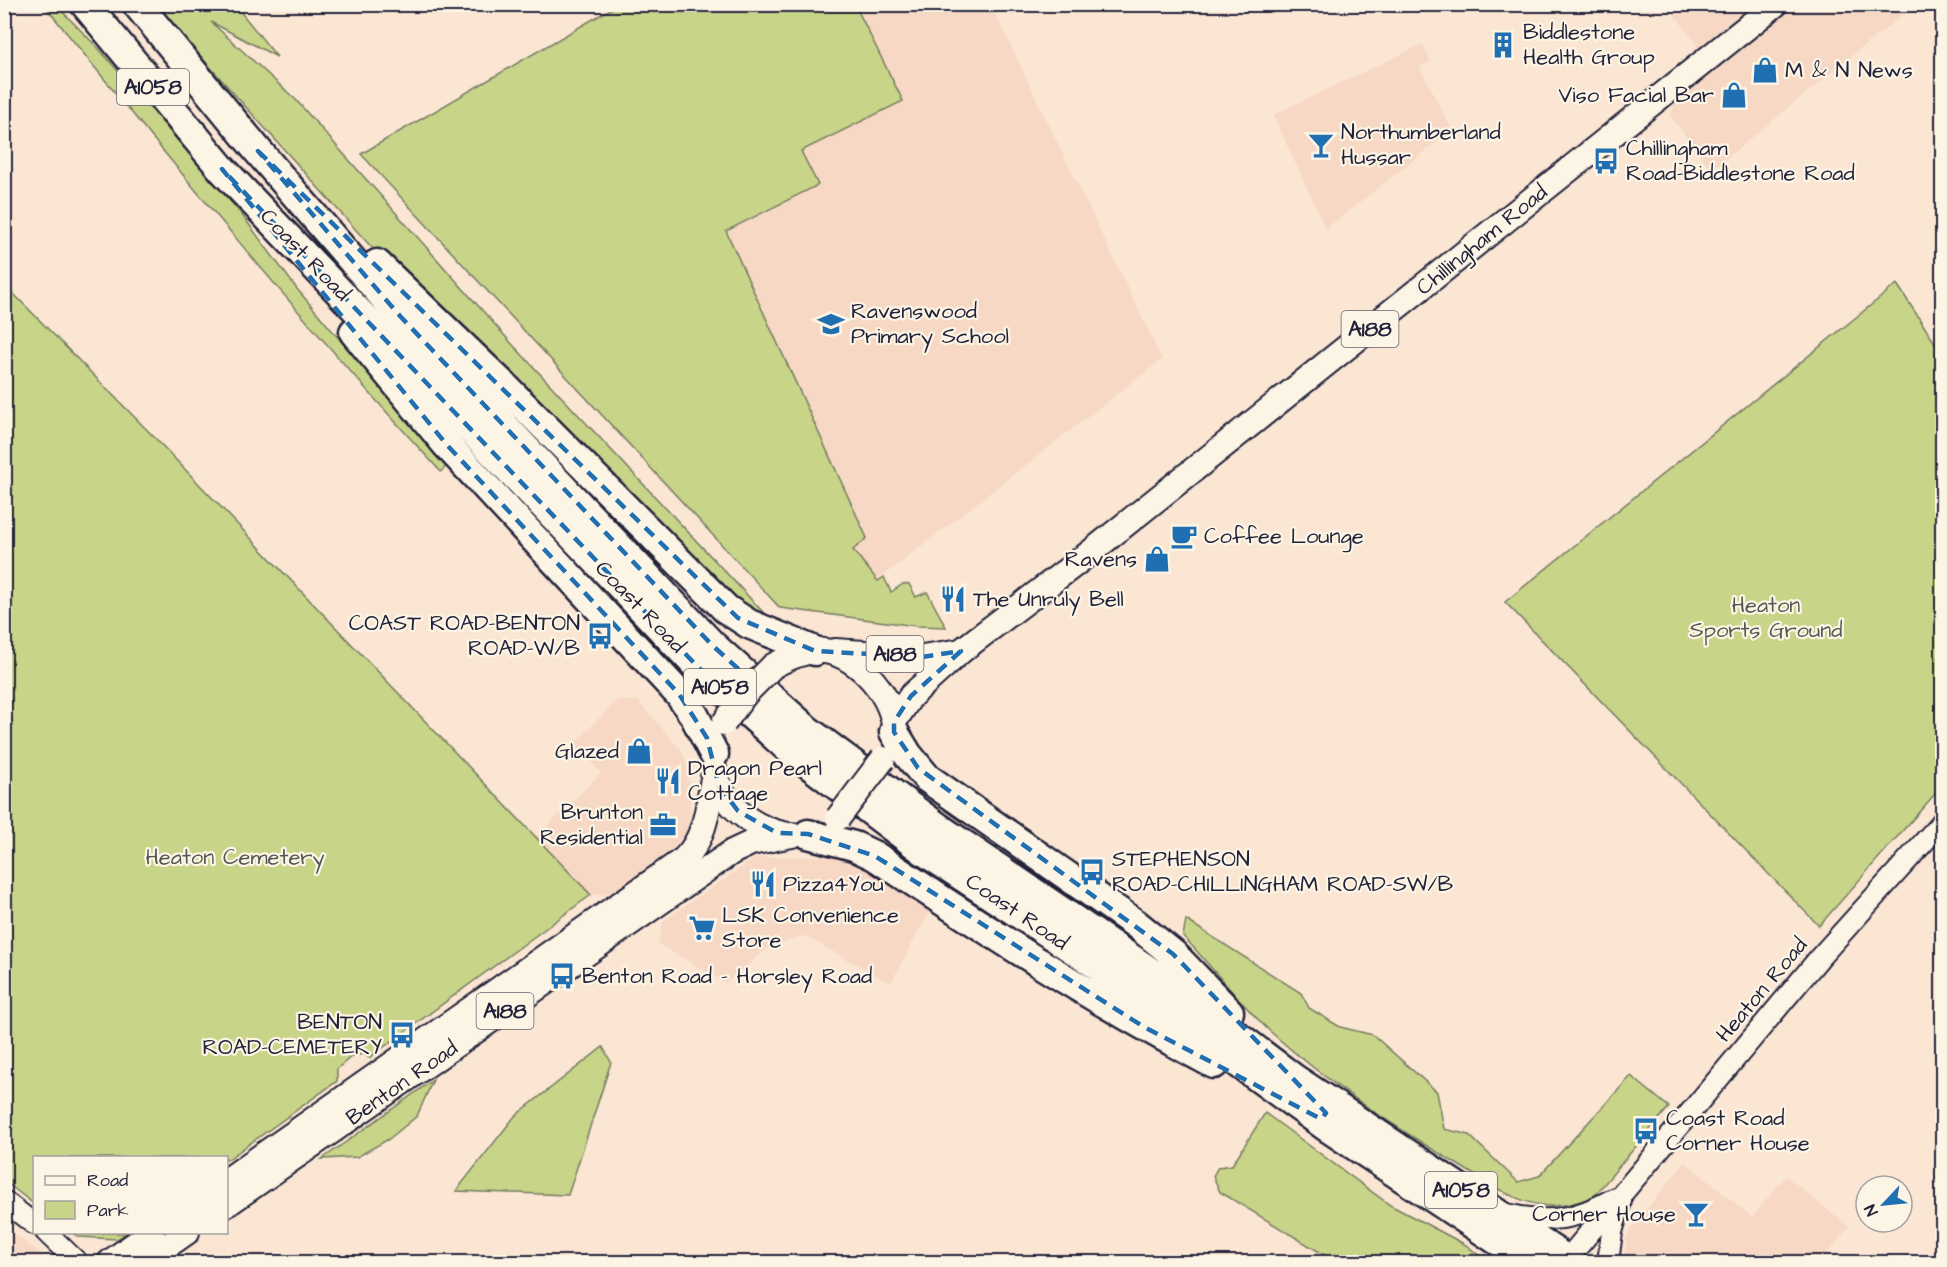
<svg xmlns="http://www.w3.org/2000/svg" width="1947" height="1267" font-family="'Architects Daughter',sans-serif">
  <rect width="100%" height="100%" fill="#fbe6d4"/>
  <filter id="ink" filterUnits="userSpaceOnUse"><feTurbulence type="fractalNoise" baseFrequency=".0167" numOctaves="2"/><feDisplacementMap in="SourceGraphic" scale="12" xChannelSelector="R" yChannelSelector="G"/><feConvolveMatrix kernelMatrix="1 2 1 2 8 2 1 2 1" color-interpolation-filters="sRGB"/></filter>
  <g filter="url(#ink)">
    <path fill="#f6d8c5" d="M 619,5 L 991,5 L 1162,359 L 834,614 L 780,608 L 361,154 Z
      M 1667,5 L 1914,5 L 1712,170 L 1670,116 L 1697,44 Z
      M 1423,44 L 1431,61 L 1420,67 L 1452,130 L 1326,229 L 1273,115 Z
      M 617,700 L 638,701 L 682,751 L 688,767 L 691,822 L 687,837 L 679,850 L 619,892 L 591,895 L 536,837 L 601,773 L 575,743 Z
      M 841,856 L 852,857 L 932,907 L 891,983 L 804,936 L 771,946 L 726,983 L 658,944 L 663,921 L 757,857 Z
      M 1685,1162 L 1752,1217 L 1786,1176 L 1849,1227 L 1821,1262 L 1628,1262 L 1625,1254 L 1626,1239 L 1633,1226 Z
      M 4,1227 L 43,1255 L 46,1262 L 5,1262 Z"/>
    <path fill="#c8d488" stroke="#757b62" stroke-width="1.5" d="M 619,4 L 855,5 L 903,101 L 801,151 L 818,185 L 726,231 L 867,538 L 853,550 L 878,581 L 884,577 L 891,592 L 903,584 L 909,584 L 916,597 L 927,592 L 946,627 L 916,626 L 780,608 L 361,154 Z
      M 44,5 L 56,5 L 100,50 L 242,215 L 297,289 L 369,374 L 449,463 L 441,472 C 302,321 172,163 44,5 Z
      M 157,5 L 235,5 L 277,57 L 211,22 L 295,99 L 513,345 L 776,626 L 736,606 L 382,259 L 185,39 Z
      M 4,284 L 157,440 L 591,895 L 369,1058 L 364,1054 L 352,1056 L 337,1069 L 337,1081 L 227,1160 L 226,1158 L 34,1158 L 34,1204 L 4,1181 Z
      M 1897,284 L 1942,354 L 1942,786 L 1819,926 L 1505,602 Z
      M 1186,920 L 1301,993 L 1309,1008 L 1340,1027 L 1373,1035 L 1437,1092 L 1444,1129 L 1469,1135 L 1518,1182 L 1539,1176 L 1631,1076 L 1669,1107 L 1595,1195 C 1580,1203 1559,1208 1541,1205 C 1511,1200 1485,1181 1460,1166 C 1394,1126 1330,1085 1273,1034 C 1245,1009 1218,975 1193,947 L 1183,936 Z
      M 603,1047 L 611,1062 L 568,1195 L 456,1191 L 515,1116 Z
      M 433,1080 L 417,1116 L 389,1139 L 357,1157 L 322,1159 Z
      M 1265,1113 L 1390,1205 L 1466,1245 L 1487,1262 L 1336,1262 L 1220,1192 L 1213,1176 L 1218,1167 L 1232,1165 Z
      M 72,1233 L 126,1233 L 117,1239 L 79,1237 Z"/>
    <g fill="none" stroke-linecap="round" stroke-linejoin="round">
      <g stroke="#22223b" stroke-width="24">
        <path id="minor" d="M 4,1201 L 34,1224
          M 1506,1214 C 1549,1224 1575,1220 1613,1199
          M 46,1232 L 77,1262
          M 1565,1262 L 1821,956 L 1942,822
          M 1608,1262 L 1612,1232 L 1621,1201"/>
      </g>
      <g stroke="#22223b" stroke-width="28">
        <path id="major" d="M 835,651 L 922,657 L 961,651
          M 773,666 C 789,657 807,649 825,651 C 859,655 897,700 894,734
          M 894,722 L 911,696 L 961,651 L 1087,555 L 1776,4
          M 714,769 C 720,805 754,829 788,835
          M 226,1181 L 684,859 C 707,837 708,803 714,773
          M 226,1205 L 732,852 L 751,843 L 792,835
          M 110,1262 L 152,1232
          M 144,1262 L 187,1232"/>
      </g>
      <g stroke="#22223b" stroke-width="33">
        <path id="highway" d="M 85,4 L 222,169 L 697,666 L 789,749 L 924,851 L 1165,1010 L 1324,1125 L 1530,1262
          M 137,4 L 258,151 L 400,316 L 712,645 L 807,730 L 939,828 L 1173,987 L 1293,1078 L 1570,1262
          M 377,264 L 502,384 L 726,609 L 749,624 L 815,651
          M 354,332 L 447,445 L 679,694 L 694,715 L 714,754
          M 894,732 L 908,755 L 927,778 L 1136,924 L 1173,954 L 1229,1012
          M 808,834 L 854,846 L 875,856 C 986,930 1096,1002 1214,1064"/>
      </g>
      <use href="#minor" stroke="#fcf5e5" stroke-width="20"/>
      <use href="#major" stroke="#fcf5e5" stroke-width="24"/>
      <use href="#highway" stroke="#fcf5e5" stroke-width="28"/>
      <g stroke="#22223b" stroke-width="28" stroke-linecap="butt">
        <path id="major-bridge" d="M 724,723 L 746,693 L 773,666
          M 838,818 L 883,759"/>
      </g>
      <use href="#major-bridge" stroke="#fcf5e5" stroke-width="24"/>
    </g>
  </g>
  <path fill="none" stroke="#1f6fb2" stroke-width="4.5" stroke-dasharray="12 8" stroke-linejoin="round" d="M 258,151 L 738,618 L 815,651 L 922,657 L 961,651 L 911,696 L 894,722 L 894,732 L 918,768 L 1173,954 L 1326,1113 L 1321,1119 L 1144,1027 L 875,856 L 808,834 L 777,833 L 738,811 L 719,786 L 707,738 L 679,694 L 447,445 L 222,169 L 697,666 L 738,703 L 755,684 L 712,645 L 400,316 Z"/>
  <defs>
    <g id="building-bare" transform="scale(2.07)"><path d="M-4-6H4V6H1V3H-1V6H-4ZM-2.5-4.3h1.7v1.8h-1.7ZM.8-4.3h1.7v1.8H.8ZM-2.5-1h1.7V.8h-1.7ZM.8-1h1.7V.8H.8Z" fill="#1f6fb2" stroke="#fcf5e5" stroke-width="2.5" paint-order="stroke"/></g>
    <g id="shop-bare" transform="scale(2.07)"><path d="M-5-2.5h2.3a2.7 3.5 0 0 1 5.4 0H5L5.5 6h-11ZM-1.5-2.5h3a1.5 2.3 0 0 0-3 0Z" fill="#1f6fb2" stroke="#fcf5e5" stroke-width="2.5" paint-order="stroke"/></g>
    <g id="bar-bare" transform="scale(2.07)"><path d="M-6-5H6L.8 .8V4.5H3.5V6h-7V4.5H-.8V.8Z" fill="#1f6fb2" stroke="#fcf5e5" stroke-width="2.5" paint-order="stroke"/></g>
    <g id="bus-bare" transform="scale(2.07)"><path d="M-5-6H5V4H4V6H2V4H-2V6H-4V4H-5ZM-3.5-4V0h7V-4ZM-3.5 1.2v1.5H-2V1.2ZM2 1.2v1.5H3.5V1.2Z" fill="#1f6fb2" stroke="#fcf5e5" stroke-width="2.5" paint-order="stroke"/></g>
    <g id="school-bare" transform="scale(2.07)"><path d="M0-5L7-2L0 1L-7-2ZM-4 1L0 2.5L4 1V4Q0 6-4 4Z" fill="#1f6fb2" stroke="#fcf5e5" stroke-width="2.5" paint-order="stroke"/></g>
    <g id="cafe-bare" transform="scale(2.07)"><path d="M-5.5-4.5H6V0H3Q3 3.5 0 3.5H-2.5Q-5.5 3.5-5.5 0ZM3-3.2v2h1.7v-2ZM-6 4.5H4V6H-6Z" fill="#1f6fb2" stroke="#fcf5e5" stroke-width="2.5" paint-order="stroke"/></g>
    <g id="restaurant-bare" transform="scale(2.07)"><path d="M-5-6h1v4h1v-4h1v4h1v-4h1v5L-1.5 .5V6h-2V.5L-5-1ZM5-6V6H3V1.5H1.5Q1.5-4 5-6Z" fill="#1f6fb2" stroke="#fcf5e5" stroke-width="2.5" paint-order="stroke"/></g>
    <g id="office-bare" transform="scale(2.07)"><path d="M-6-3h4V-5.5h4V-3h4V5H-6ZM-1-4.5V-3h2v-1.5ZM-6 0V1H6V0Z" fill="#1f6fb2" stroke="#fcf5e5" stroke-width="2.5" paint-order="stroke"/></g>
    <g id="supermarket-bare" transform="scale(2.07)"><path d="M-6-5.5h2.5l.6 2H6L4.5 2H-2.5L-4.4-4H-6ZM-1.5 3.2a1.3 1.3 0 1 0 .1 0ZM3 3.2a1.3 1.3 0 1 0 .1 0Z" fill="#1f6fb2" stroke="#fcf5e5" stroke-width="2.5" paint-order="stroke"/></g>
  </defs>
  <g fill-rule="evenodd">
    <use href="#building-bare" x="1503" y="45"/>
    <use href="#shop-bare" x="1765" y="70"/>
    <use href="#shop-bare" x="1734" y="95"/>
    <use href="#bar-bare" x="1321" y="145"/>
    <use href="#bus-bare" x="1606" y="161"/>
    <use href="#school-bare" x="831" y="324"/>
    <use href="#cafe-bare" x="1184" y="536"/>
    <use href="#shop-bare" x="1157" y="559"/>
    <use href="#restaurant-bare" x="953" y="599"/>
    <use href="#bus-bare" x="600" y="636"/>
    <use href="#shop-bare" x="639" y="751"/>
    <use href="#restaurant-bare" x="668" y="781"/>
    <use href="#office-bare" x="663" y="825"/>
    <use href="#bus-bare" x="1092" y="872"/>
    <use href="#restaurant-bare" x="763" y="884"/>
    <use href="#supermarket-bare" x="702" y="928"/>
    <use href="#bus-bare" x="562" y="976"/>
    <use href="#bus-bare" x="402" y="1035"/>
    <use href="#bus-bare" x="1646" y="1131"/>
    <use href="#bar-bare" x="1696" y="1214"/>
  </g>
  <g text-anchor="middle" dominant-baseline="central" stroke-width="4.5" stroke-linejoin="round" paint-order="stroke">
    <g fill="#fcf5e5" stroke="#63616e" stroke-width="1.5">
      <rect x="117" y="69" width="72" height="36" rx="4.5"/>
      <rect x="1341.5" y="311" width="57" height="36" rx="4.5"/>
      <rect x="866.5" y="636" width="57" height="36" rx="4.5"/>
      <rect x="684" y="669" width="72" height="36" rx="4.5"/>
      <rect x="476.5" y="993" width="57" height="36" rx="4.5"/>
      <rect x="1425" y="1172" width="72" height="36" rx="4.5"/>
    </g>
    <g font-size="21" font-weight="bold" fill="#22223b">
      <text x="153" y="87">A1058</text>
      <text x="1370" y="329">A188</text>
      <text x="895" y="654">A188</text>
      <text x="720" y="687">A1058</text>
      <text x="505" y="1011">A188</text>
      <text x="1461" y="1190">A1058</text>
    </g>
    <g font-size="22" fill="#22223b" stroke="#fcf5e5" text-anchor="start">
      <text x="1523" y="32">Biddlestone<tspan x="1523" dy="25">Health Group</tspan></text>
      <text x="1785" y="70">M &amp; N News</text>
      <text x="1714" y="95" text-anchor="end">Viso Facial Bar</text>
      <text x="1341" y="132">Northumberland<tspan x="1341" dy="25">Hussar</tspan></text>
      <text x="1626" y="148">Chillingham<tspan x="1626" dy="25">Road-Biddlestone Road</tspan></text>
      <text x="851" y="311">Ravenswood<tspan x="851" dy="25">Primary School</tspan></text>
      <text x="1204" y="536">Coffee Lounge</text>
      <text x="1137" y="559" text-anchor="end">Ravens</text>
      <text x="973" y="599">The Unruly Bell</text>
      <text x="580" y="623" text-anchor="end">COAST ROAD-BENTON<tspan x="580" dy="25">ROAD-W/B</tspan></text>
      <text x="619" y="751" text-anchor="end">Glazed</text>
      <text x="688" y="768">Dragon Pearl<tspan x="688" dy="25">Cottage</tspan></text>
      <text x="643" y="812" text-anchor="end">Brunton<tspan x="643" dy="25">Residential</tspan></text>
      <text x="1112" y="859">STEPHENSON<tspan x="1112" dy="25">ROAD-CHILLINGHAM ROAD-SW/B</tspan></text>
      <text x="783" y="884">Pizza4You</text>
      <text x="722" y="915">LSK Convenience<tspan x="722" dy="25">Store</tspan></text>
      <text x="582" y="976">Benton Road - Horsley Road</text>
      <text x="382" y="1022" text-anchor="end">BENTON<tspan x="382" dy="25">ROAD-CEMETERY</tspan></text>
      <text x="1666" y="1118">Coast Road<tspan x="1666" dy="25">Corner House</tspan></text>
      <text x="1676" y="1214" text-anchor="end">Corner House</text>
    </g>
    <g font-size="22" fill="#22223b" stroke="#fcf5e5">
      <text transform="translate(1482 240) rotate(-39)">Chillingham Road</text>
      <text transform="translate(305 255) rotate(46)">Coast Road</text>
      <text transform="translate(640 607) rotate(46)">Coast Road</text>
      <text transform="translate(1017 912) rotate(34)">Coast Road</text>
      <text transform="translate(1762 990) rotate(-50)">Heaton Road</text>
      <text transform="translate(402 1083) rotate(-35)">Benton Road</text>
    </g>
    <g font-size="22" fill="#545752" stroke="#fcf5e5">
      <text x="1766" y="605">Heaton<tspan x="1766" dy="25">Sports Ground</tspan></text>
      <text x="235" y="857">Heaton Cemetery</text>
    </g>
  </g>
  <rect width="1947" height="1267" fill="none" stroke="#fcf5e5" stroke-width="24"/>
  <rect x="12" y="12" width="1923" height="1243" fill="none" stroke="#22223b" stroke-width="2" filter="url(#ink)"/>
  <rect x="33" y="1156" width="195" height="78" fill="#fcf5e5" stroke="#a5a1a1" stroke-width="1.5"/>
  <rect x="45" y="1176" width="30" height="9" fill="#fcf5e5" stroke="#a5a1a1" stroke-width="1.5"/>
  <text x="87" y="1186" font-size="18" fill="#22223b">Road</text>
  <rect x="45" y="1201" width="30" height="18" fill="#c8d488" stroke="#a5a1a1" stroke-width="1.5"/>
  <text x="87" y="1216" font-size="18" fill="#22223b">Park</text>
  <g transform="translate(1884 1204) rotate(244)"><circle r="28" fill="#fcf5e5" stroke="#a5a1a1" stroke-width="1.5"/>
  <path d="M0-4.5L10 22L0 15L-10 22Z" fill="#1f6fb2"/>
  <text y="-9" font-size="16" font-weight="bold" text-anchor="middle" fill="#22223b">N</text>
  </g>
</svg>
